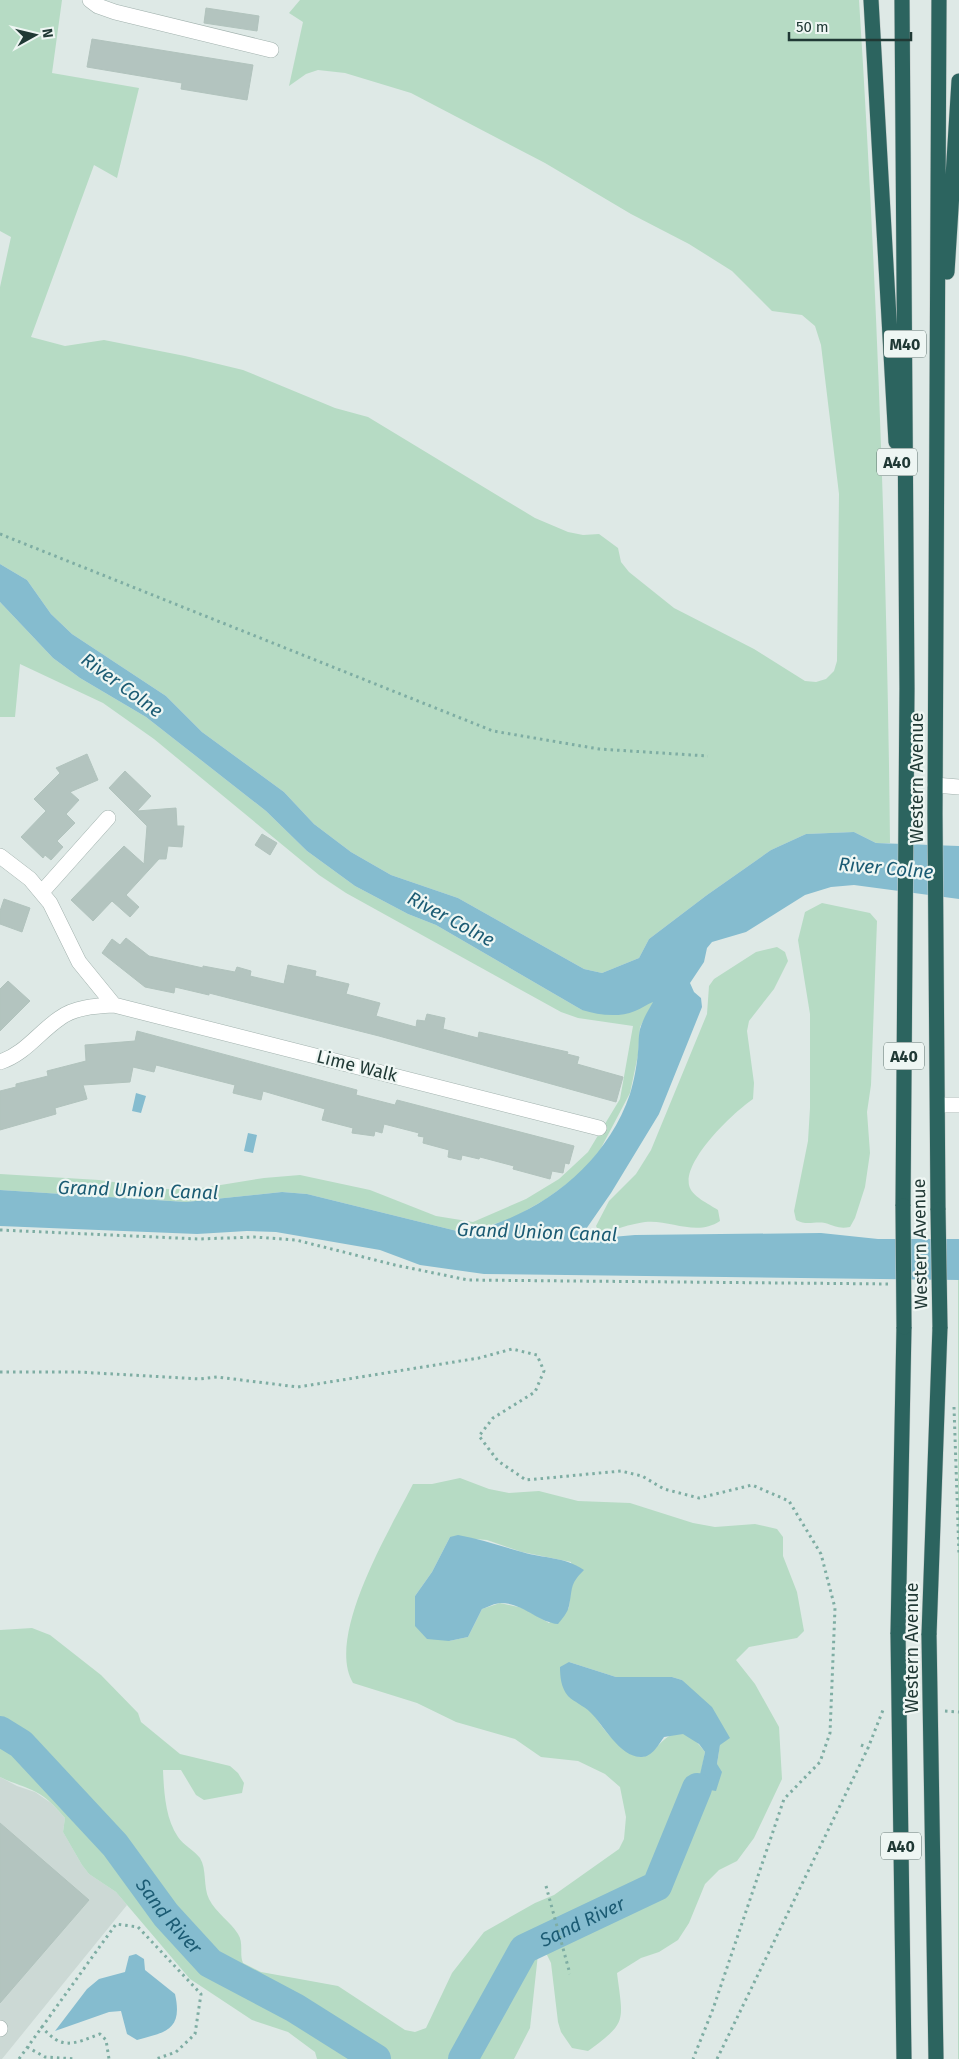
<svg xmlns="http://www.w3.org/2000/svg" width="959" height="2059" font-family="'Fira Sans',sans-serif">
  <rect width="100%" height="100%" fill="#dee9e6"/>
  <path fill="#ccd9d5" d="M 0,1777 L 17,1786 L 35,1792 L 51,1803 L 65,1818 L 63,1832 L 82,1865 L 89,1874 L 116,1892 L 127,1905 L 2,2059 L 0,2059 Z"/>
  <path fill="#b6dbc4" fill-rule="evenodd" d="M 0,0 L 62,0 L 52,73 L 139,88 L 117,178 L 94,165 L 31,337 L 65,346 L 104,340 L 185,356 L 243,370 L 335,408 L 368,417 L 535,518 L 568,532 L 583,535 L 599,534 L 618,548 L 621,562 L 629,572 L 674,608 L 754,649 L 805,681 L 816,682 L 826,679 L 834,671 L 837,661 L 839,494 L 821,345 L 815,326 L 802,315 L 772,311 L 732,271 L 689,244 L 631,214 L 545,163 L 411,93 L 345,73 L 318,70 L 306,74 L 289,86 L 303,22 L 289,13 L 300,0 L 859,0 C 877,281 887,562 890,843 L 876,843 L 854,832 L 806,834 L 771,850 L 707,895 L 649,939 L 639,958 L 602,973 L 584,969 L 458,898 L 391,875 L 351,852 L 314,824 L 284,792 L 202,732 L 166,696 L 72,634 L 51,614 L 27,580 L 0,564 L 0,287 L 11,237 L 0,231 Z
    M 0,602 L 53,658 L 80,678 L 146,717 L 266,811 L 307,851 L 355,886 L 408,914 L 436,925 L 582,1010 L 654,1001 L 640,1027 L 638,1055 L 630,1093 L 600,1150 L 579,1175 L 546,1199 L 513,1218 L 465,1233 L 307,1194 L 282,1192 L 186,1202 L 0,1190 L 0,1174 L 99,1180 L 163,1189 L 196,1189 L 264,1178 L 300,1175 L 370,1190 L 436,1216 L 473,1222 L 526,1199 L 559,1179 L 588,1152 L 620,1099 L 633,1026 L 578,1018 L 561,1012 L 346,893 L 319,875 L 154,739 L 103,703 L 20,664 L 15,717 L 0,717 Z
    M 822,903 L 870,913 L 877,921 L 871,1085 L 867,1112 L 870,1153 L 865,1187 L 855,1218 L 850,1227 C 839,1229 835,1226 825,1223 C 814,1221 807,1226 796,1220 L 794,1211 L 808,1141 L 810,1108 L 810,1014 L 798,940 L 805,912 Z
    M 777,947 L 785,952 L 788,961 L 774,989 L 749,1021 L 747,1031 L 754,1083 L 753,1099 C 734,1112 684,1159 689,1185 C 691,1196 709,1204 718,1210 L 720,1221 C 696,1237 670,1219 645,1222 C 630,1224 614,1230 600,1234 L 596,1226 L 609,1201 L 636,1174 L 651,1150 L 707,1014 L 709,986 L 714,979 L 756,952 Z
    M 958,1259 L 959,1259 L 959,2059 L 958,2059 Z
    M 460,1478 L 489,1489 L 509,1493 L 539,1491 L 578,1501 L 630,1503 L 693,1523 L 715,1527 L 755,1524 L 777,1529 L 783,1537 L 783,1556 L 797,1592 L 804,1631 L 797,1638 L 749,1647 L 736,1660 L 755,1684 L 779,1727 L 782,1779 L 754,1838 L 737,1861 L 719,1870 L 705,1884 L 689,1923 L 678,1940 L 659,1952 L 641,1958 L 617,1973 C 623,2021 628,2022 588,2051 L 572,2048 L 561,2032 L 558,2022 L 551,1963 L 547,1955 L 538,1954 L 530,2028 L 514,2059 L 317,2059 L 315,2052 L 288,2032 L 252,2020 L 190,1979 L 116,1892 L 89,1874 L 82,1865 L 63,1832 L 65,1818 C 56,1808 48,1798 36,1792 C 25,1786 12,1783 0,1777 L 0,1630 L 32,1628 L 50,1635 L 101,1675 L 138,1713 L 141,1722 L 180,1754 L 230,1766 L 238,1773 L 244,1783 L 242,1793 L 204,1800 L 196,1795 L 181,1770 L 163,1770 C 164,1791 165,1818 178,1837 C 183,1845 194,1850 200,1858 C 207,1869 203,1887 209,1899 C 216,1913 230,1921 238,1934 C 244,1943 239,1954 243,1963 L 261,1972 L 338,1986 L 405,2030 L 415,2032 L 426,2028 L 452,1973 L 484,1932 L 535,1903 L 554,1895 L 619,1849 L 624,1839 L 626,1817 L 620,1787 L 605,1774 L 578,1761 L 541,1757 L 515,1739 L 456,1722 L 417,1703 L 353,1683 C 325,1636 391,1528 413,1484 L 432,1484 ZM 450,1537 L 487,1540 L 522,1552 L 571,1562 C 574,1579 570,1591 569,1608 L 549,1623 L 523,1608 L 500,1603 L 482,1609 L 468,1637 L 449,1641 L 415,1596 L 432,1572 ZM 569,1662 L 616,1677 L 672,1677 L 682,1680 L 729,1738 L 720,1744 L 717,1764 L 698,1788 L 705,1752 C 671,1706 659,1758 640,1757 C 633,1756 629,1752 623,1748 C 595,1726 583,1695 569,1662 Z"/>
  <path fill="#85bccf" d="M 0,564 L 27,580 L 51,614 L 72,634 L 166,696 L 202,732 L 284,792 L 314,824 L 351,852 L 391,875 L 458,898 L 584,969 L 602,973 L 639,958 L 649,939 L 707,895 L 771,850 L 806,834 L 854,832 L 876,843 L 959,846 L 959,899 L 854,885 L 831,887 L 805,895 L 746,932 L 712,942 L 707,948 L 704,962 L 690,983 L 694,992 L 701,998 L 702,1007 L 659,1114 L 611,1193 L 584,1232 L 589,1239 L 635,1235 L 821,1233 L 878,1239 L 959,1239 L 959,1280 L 484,1274 L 420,1265 L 380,1250 L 276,1232 L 247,1231 L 197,1234 L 0,1226 L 0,1190 L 186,1202 L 282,1192 L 307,1194 L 465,1233 C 538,1216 605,1167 630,1094 C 634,1081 637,1065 638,1052 C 639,1044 638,1034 641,1026 C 644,1017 649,1009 653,1002 C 647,1004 641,1009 635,1011 C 618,1018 599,1015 582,1010 L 436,925 L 408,914 L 355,886 L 307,851 L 266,811 L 146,717 L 80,678 L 53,658 L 0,602 Z
    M 136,1093 L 146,1096 L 141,1113 L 132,1111 Z
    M 248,1133 L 257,1135 L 253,1153 L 244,1151 Z
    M 458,1535 C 480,1539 500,1546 522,1552 C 545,1559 563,1556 584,1570 C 569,1585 573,1588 569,1606 C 568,1612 562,1619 558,1624 C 538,1622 523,1603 501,1603 C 495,1603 488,1607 482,1609 L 468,1637 L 449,1641 L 427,1639 L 415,1626 L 415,1596 L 432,1572 L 450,1537 Z
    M 569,1662 L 616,1677 L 672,1677 L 682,1680 L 712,1707 L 730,1738 L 720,1745 L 717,1764 L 722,1772 L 716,1791 L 697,1788 L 705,1752 L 699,1744 L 683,1734 L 664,1737 C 659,1744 652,1757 642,1757 C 620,1758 603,1724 590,1712 C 584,1706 574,1702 568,1696 C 561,1688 560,1676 560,1667 Z
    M 136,1954 L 144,1959 L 145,1970 L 175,1994 C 183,2030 166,2032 137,2040 L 127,2034 L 121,2011 L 109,2012 L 55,2031 L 87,1989 L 99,1979 L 125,1972 L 129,1956 Z"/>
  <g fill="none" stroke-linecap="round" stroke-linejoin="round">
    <path stroke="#85bccf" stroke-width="5" d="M 370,2059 L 371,2057"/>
    <g stroke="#85bccf" stroke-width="30">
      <path id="s1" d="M 0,1731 L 21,1744 L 115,1845 L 166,1915 L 210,1963 L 295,2008 L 376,2059"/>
      <path id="s2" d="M 463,2059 L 524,1949 L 657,1886 L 697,1788"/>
    </g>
  </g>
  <path fill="#b3c4bf" stroke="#b1c3bd" d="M 206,8 L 259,16 L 257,31 L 204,23 Z
    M 92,39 L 253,65 L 247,100 L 181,89 L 182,83 L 87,67 Z
    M 87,754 L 98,780 L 70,792 L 79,800 L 66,814 L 75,823 L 57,841 L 63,847 L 51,860 L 45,855 L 43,858 L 21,837 L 46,811 L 34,799 L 60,773 L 56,768 Z
    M 125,771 L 151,796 L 137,811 L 176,808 L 177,826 L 184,826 L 182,847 L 168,846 L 166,859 L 159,859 L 126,895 L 139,907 L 130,917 L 112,901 L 93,921 L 71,900 L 124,846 L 144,864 L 147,826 L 109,788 Z
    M 262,834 L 277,843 L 270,855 L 255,845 Z
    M 4,899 L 30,908 L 22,932 L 0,924 L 0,911 Z
    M 126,938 L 149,956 L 203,968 L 203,966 L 235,972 L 237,967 L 251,971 L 250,976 L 284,984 L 288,965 L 316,971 L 315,976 L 349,984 L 346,994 L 380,1003 L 376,1016 L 416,1027 L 417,1020 L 425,1021 L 427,1014 L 445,1018 L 443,1029 L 478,1038 L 479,1032 L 568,1052 L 567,1054 L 579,1057 L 577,1064 L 623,1077 L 616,1102 L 379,1036 L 209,993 L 209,995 L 175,987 L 174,993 L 145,987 L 102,953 L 112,939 L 120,945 Z
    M 8,981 L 30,1001 L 0,1031 L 0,989 Z
    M 137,1031 L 357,1090 L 356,1095 L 395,1105 L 397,1100 L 574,1146 L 569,1164 L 565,1163 L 563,1173 L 552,1171 L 550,1179 L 513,1169 L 514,1166 L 480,1157 L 479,1159 L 462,1155 L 461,1160 L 448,1157 L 449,1150 L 423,1143 L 424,1137 L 418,1136 L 419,1133 L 384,1124 L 382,1133 L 375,1131 L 374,1136 L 352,1133 L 353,1128 L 322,1120 L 325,1109 L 263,1091 L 261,1100 L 233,1093 L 235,1085 L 156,1065 L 154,1072 L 133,1067 L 130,1082 L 83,1085 L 87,1099 L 55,1108 L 56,1114 L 0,1130 L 0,1091 L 16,1087 L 16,1084 L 48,1076 L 47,1071 L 86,1061 L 85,1045 L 135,1041 Z
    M 0,1823 L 89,1900 L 0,2003 Z"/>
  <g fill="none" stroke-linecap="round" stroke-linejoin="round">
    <g stroke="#a1b1ad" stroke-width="16">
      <path id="minor" d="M 90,0 L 98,6 L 115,12 L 271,50
        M 935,785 L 959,787
        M 0,856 L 30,879 L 50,903 L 79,962 L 114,1005
        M 42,892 L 108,818
        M 0,1062 C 25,1054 39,1032 60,1018 C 75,1007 96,1006 114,1005 L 599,1128
        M 938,1105 L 959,1105
        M 0,2028 L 0,2029"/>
    </g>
    <g stroke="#bcc4c2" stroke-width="16">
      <path id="highway" d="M 871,0 L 896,442
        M 902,0 L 907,688 L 903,1206
        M 947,272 L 959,81
        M 938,1210 L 935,814 L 939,0
        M 898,1634 L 904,1327
        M 929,1635 L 940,1327"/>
    </g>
    <path stroke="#7eada3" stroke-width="3" stroke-dasharray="2.5 4" stroke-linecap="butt" d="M 0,534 L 493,731 L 599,749 L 708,756
      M 0,1230 L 199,1239 L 254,1237 L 296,1240 L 395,1265 L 468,1280 L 889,1284
      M 0,1372 L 78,1372 L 200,1379 L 217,1377 L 298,1387 L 479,1358 L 512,1349 L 537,1355 L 544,1371 L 535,1392 L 493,1418 L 479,1436 L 498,1461 L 526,1480 L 621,1471 L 642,1476 L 664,1489 L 699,1498 L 752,1485 L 789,1501 L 821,1554 L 835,1608 L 830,1733 L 820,1762 L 784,1799 L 713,2009 L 693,2059
      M 954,1407 L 959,1555
      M 945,1711 L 959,1712
      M 861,1745 L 868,1748
      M 546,1886 L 570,1974
      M 41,2026 C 62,2051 73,2044 100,2034 L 106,2040 L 109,2059
      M 27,2047 L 45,2057 L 76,2059
      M 19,2059 L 116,1924 L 138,1927 L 201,1994 L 195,2034 L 176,2052 L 156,2059
      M 717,2059 L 868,1748 L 883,1710"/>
    <use href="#minor" stroke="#fff" stroke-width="15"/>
    <use href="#highway" stroke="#2c645f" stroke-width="15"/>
    <g stroke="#bcc4c2" stroke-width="16" stroke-linecap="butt">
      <path id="highway-bridge" d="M 903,1206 L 904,1327
        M 938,1210 L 940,1327
        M 898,1634 L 904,2059
        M 929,1635 L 936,2059"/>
    </g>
    <use href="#highway-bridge" stroke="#2c645f" stroke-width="15"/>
  </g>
  <g text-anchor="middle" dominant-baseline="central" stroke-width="4.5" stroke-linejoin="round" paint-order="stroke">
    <g fill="#eef6f3" stroke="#5e726e" stroke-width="1">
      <rect x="884" y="330.5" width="42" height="27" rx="4"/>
      <rect x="877" y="448.5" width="40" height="27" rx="4"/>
      <rect x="884" y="1042.5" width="40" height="27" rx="4"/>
      <rect x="881" y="1832.5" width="40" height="27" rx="4"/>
    </g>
    <g font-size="16" font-weight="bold" fill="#203935">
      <text x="905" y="344">M40</text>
      <text x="897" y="462">A40</text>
      <text x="904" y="1056">A40</text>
      <text x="901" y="1846">A40</text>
    </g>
    <g font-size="18" fill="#203935" stroke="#eef6f3">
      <text transform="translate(917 778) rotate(-90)">Western Avenue</text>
      <text transform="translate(357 1066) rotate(14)">Lime Walk</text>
      <text transform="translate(920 1244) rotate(-91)">Western Avenue</text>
      <text transform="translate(912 1648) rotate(-90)">Western Avenue</text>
    </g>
    <g font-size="19" font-style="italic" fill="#1b5b73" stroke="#eef6f3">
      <text transform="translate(122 685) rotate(36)">River Colne</text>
      <text transform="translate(886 868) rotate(5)">River Colne</text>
      <text transform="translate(451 919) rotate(28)">River Colne</text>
      <text transform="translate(138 1190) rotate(2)">Grand Union Canal</text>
      <text transform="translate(537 1232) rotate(2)">Grand Union Canal</text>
      <text stroke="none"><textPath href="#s1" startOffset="252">Sand River</textPath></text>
      <text stroke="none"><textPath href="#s2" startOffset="190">Sand River</textPath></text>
    </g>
  </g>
  <g transform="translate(35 35) rotate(82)" stroke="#eef6f3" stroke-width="4" paint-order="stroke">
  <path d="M0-4L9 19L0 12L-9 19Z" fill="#203935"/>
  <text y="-8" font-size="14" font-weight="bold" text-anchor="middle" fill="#203935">N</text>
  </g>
  <path d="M789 32v8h122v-8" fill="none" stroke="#203935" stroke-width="2.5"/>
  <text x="796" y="32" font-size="15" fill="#203935" stroke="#eef6f3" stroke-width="4" paint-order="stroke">50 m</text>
</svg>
